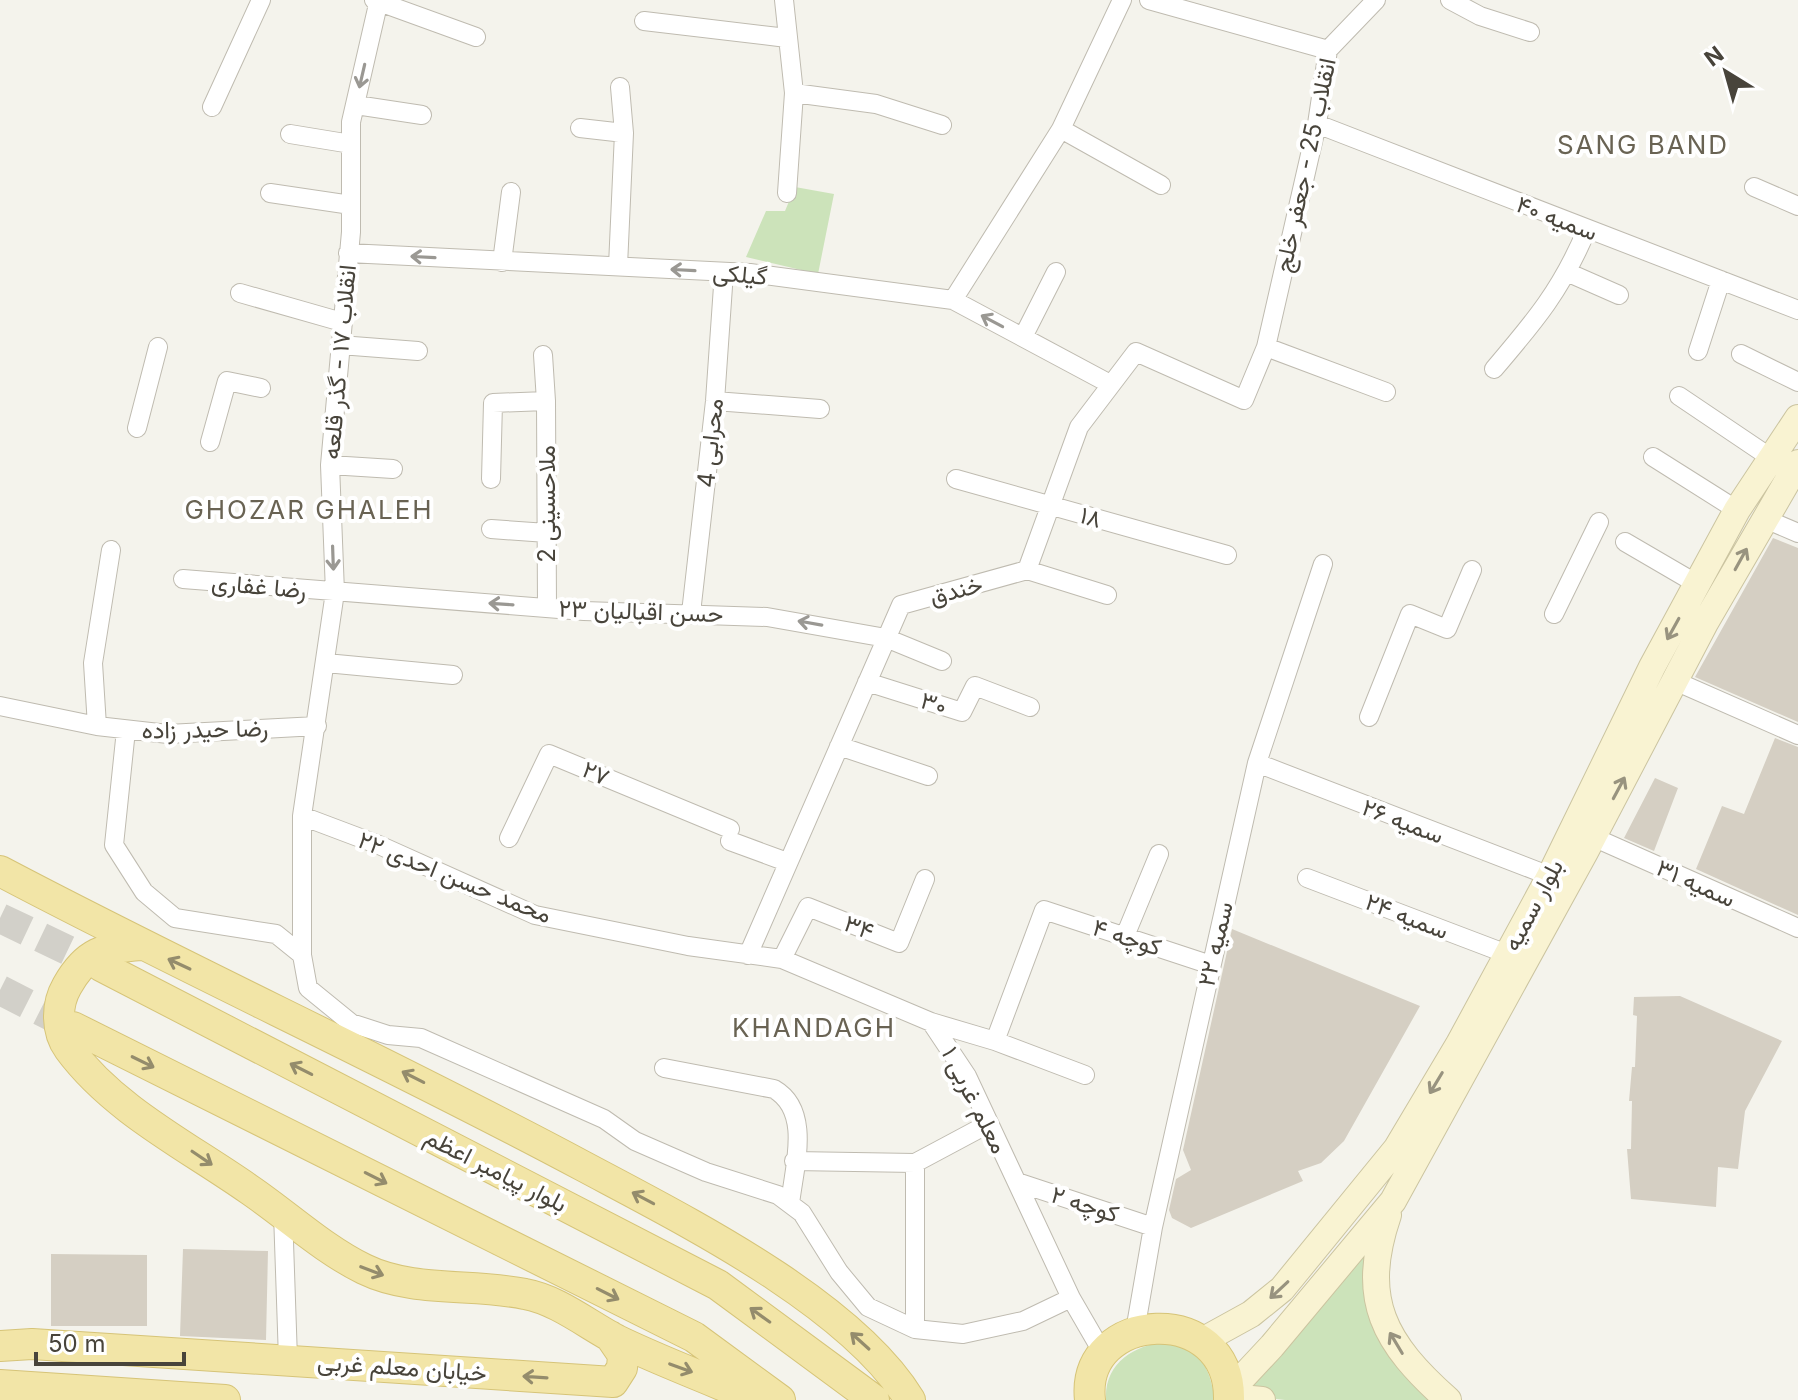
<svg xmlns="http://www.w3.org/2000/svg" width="1798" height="1400" font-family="Inter,Vazirmatn,sans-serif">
  <rect width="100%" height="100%" fill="#f4f3ec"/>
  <path fill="#cce3ba" d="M 795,187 L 834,194 L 818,274 L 746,257 L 766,211 L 785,211 Z
    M 1393,1201 L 1378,1302 L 1448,1400 L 1285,1400 L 1231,1394 Z
    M 1166,1342 C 1202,1352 1209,1365 1215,1400 L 1106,1400 C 1104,1364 1133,1345 1166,1342 Z"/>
  <path fill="#d5cfc3" d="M 1773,538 L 1798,548 L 1798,722 L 1695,677 Z
    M 1775,738 L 1798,747 L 1798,915 L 1696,869 L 1722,806 L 1744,814 Z
    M 1655,778 L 1678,788 L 1654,851 L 1624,838 Z
    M 1232,929 L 1420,1006 L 1344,1141 L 1321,1163 L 1298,1171 L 1303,1181 L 1191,1228 L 1172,1218 L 1169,1210 L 1176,1179 L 1191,1170 L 1183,1150 Z
    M 1680,996 L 1782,1041 L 1745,1111 L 1738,1169 L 1718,1167 L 1716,1207 L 1631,1199 L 1627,1149 L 1631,1149 L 1632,1101 L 1629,1101 L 1632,1067 L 1635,1067 L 1637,1016 L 1633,1015 L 1634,997 Z
    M 183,1249 L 268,1251 L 266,1340 L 180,1336 Z
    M 51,1254 L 147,1255 L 147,1326 L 51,1326 Z"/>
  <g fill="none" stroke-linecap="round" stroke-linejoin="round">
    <path stroke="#d2d0c9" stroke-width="30" stroke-dasharray="30 15" stroke-linecap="butt" d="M 0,918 L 101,966
      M 0,990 L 73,1027"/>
    <g stroke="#bfbbb0" stroke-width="20">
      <path id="minor" d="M 374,0 L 476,37
        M 379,0 L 351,122 L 351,232 L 330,465 L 335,592 L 302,816 L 379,845 L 535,915 L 688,946 L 782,959 L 931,1022 L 967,1076 L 1071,1298 L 1104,1355
        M 784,0 L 794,93 L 787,193
        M 1149,0 L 1328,50
        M 1450,0 L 1480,16 L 1530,32
        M 644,21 L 787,38
        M 794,93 L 876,104 L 942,125
        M 356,105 L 422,115
        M 212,107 L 261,0
        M 1317,124 L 1798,310
        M 580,128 L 624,133
        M 1061,129 L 1161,185
        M 290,134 L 351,144
        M 1754,187 L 1798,206
        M 270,193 L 351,205
        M 348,253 L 750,273 L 953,300 L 1110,384
        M 502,262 L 511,192
        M 618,266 L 624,133 L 620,87
        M 1569,273 L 1619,295
        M 240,293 L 342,322
        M 953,300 L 1061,129 L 1122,0
        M 1023,337 L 1056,272
        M 340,345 L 418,351
        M 1266,347 L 1317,124 L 1328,50 L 1376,0
        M 1698,351 L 1721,280
        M 1741,354 L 1798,382
        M 1494,369 C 1535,321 1562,289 1587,229
        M 1679,396 L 1771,458
        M 546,401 L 547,607
        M 715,401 L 820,409
        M 137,428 L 158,347
        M 210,442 L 227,381 L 261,388
        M 1653,457 L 1737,510
        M 330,465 L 393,469
        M 491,479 L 493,403 L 546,401 L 543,355
        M 956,479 L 1227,555
        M 1763,518 L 1798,533
        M 491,529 L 547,533
        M 1625,542 L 1697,584
        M 1027,570 L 1107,595
        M 183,579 L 584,611 L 767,617 L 886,638 L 942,661
        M 691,613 L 715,401 L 724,272
        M 1554,614 L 1599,522
        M 326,663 L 453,675
        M 1675,681 L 1798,735
        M 867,682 L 962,712 L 975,686 L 1030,707
        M 0,706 L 97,726 L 168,734 L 317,726
        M 1369,717 L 1410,614 L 1447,629 L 1472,570
        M 97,726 L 93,663 L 111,550
        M 126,730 L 114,845 L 144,892 L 175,918 L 276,934 L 302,955 L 308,988 L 351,1023 L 388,1035 L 421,1038 L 604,1119 L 635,1141 L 706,1172 L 778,1195 L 802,1213 L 839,1272 L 868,1307 L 915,1329 L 963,1334 L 1023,1321 L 1071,1298
        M 839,746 L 928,776
        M 1257,763 L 1550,876
        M 302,816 L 302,955
        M 1593,837 L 1798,928
        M 509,838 L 549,754 L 730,829
        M 730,841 L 787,862
        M 1307,878 L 1507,954
        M 1125,936 L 1159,854
        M 748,955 L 901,605 L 1027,570 L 1079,427 L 1136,352 L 1244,400 L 1266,347 L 1386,392
        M 782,959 L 808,907 L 899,943 L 925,879
        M 931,1022 L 995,1041 L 1085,1075
        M 995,1041 L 1044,910 L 1211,965
        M 664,1068 L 774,1089 C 812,1111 794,1167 790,1204
        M 794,1161 L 915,1163 L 988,1124
        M 915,1163 L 915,1329
        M 1017,1182 L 1153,1227
        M 283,1213 L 288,1359
        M 1135,1331 L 1153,1227 L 1257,763 L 1323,564"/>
    </g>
    <g stroke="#cbc4a0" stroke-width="28">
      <path id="secondary" d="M 1388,1215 C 1359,1300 1384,1343 1448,1400
        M 1202,1341 L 1251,1314 L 1282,1289 L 1397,1148 L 1459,1044 L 1550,876 L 1652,667 L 1737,510 L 1798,418
        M 1229,1392 L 1272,1346 L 1393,1201 L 1585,852 L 1705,623 L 1798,463
        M 1230,1397 L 1262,1400"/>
    </g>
    <g stroke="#d6c478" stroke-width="32">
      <path id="primary" d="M 0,871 C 193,973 391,1063 583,1166 C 684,1220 851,1303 910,1400
        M 141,945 C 103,948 86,952 67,986 C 56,1005 56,1031 69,1049 C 114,1110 189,1147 250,1190 C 288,1216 323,1249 364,1269 C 413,1293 473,1283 525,1294 C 558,1300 588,1325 617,1340 C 662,1362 710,1379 756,1400
        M 101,966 L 718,1285 L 874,1400
        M 73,1027 L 694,1337 L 780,1400
        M 0,1346 L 32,1344 L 613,1382 L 622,1368 L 623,1355 L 610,1336
        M 0,1385 L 225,1400
        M 1090,1400 C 1080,1310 1231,1300 1229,1400"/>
    </g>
    <use href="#minor" stroke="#fff" stroke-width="18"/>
    <use href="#secondary" stroke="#f9f3d2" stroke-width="26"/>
    <use href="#primary" stroke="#f2e5a7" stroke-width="30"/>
  </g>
  <defs><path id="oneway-shaft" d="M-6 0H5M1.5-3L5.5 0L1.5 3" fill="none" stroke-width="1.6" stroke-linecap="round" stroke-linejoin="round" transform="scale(2)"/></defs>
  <g stroke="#9a9893">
    <use href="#oneway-shaft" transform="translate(362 76) rotate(103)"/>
    <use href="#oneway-shaft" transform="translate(423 257) rotate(-177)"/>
    <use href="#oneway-shaft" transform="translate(683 270) rotate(-177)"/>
    <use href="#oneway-shaft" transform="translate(992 321) rotate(-152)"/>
    <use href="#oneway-shaft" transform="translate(333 558) rotate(88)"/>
    <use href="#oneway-shaft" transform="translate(501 604) rotate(-176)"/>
    <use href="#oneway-shaft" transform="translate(810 623) rotate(-170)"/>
  </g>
  <g stroke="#98937f">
    <use href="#oneway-shaft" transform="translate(1741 559) rotate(-61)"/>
    <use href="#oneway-shaft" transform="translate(1673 629) rotate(119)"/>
    <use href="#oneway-shaft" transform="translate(1619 788) rotate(-62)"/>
    <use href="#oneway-shaft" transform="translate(1436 1083) rotate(121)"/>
    <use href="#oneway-shaft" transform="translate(1279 1290) rotate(137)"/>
    <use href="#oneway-shaft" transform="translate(1396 1343) rotate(-121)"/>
  </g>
  <g stroke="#948c6c">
    <use href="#oneway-shaft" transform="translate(179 964) rotate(-155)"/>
    <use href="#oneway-shaft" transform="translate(143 1062) rotate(26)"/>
    <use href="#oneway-shaft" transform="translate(301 1069) rotate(-153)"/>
    <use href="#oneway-shaft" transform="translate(413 1077) rotate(-153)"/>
    <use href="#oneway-shaft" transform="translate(202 1158) rotate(34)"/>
    <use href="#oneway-shaft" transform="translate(376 1178) rotate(27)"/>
    <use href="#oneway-shaft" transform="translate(643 1198) rotate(-152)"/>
    <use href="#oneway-shaft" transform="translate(372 1271) rotate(21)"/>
    <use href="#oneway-shaft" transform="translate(608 1294) rotate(27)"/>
    <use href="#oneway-shaft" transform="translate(760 1315) rotate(-144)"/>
    <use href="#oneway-shaft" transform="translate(860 1341) rotate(-138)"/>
    <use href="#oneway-shaft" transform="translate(681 1368) rotate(20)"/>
    <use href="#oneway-shaft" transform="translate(535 1377) rotate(-176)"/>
  </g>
  <g text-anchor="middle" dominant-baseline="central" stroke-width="8" stroke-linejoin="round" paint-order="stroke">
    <g font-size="24" fill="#48443b" stroke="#fff">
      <text transform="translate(1305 165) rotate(-78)">انقلاب 25 - جعفر خلج</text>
      <text transform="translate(1557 218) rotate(21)">سمیه ۴۰</text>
      <text transform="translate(740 274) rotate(5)">گیلکی</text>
      <text transform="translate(339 362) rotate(-85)">انقلاب ۱۷ - گذر قلعه</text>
      <text transform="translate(710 443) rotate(-84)">محرابی 4</text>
      <text transform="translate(546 504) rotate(-90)">ملاحسینی 2</text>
      <text transform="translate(1091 517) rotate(16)">۱۸</text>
      <text transform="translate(259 586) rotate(5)">رضا غفاری</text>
      <text transform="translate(956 590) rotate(-15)">خندق</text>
      <text transform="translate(641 611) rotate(2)">۲۳ حسن اقبالیان</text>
      <text transform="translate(934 703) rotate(17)">۳۰</text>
      <text transform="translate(205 729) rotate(-1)">رضا حیدر زاده</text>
      <text transform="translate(596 773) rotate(23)">۲۷</text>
      <text transform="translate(1403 821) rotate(21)">سمیه ۲۶</text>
      <text transform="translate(455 877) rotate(22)">۲۲ محمد حسن احدی</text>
      <text transform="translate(1696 883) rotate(24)">سمیه ۳۱</text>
      <text transform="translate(1533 905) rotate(-62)">بلوار سمیه</text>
      <text transform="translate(1407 916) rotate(21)">سمیه ۲۴</text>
      <text transform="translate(859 927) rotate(21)">۳۴</text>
      <text transform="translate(1127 937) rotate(18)">کوچه ۴</text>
      <text transform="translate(1215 944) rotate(-77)">سمیه ۲۲</text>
      <text transform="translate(975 1100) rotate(63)">معلم غربی ۱</text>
      <text transform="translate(496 1170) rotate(27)">بلوار پیامبر اعظم</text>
      <text transform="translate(1085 1204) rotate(18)">کوچه ۲</text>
      <text transform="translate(402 1367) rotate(4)">خیابان معلم غربی</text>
    </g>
    <g font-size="26" letter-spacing="2" fill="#696353" stroke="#fff">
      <text x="1643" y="144">SANG BAND</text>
      <text x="309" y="509">GHOZAR GHALEH</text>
      <text x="814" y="1027">KHANDAGH</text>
    </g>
  </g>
  <g transform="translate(1726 72) rotate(323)" stroke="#ffffff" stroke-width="6" paint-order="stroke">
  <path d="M0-6L14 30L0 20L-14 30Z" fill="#48443b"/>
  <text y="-12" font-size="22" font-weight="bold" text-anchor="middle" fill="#48443b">N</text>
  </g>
  <path d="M36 1352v12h148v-12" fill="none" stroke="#48443b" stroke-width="4"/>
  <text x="48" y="1352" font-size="24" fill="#48443b" stroke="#ffffff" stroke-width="6" paint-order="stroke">50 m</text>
</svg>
